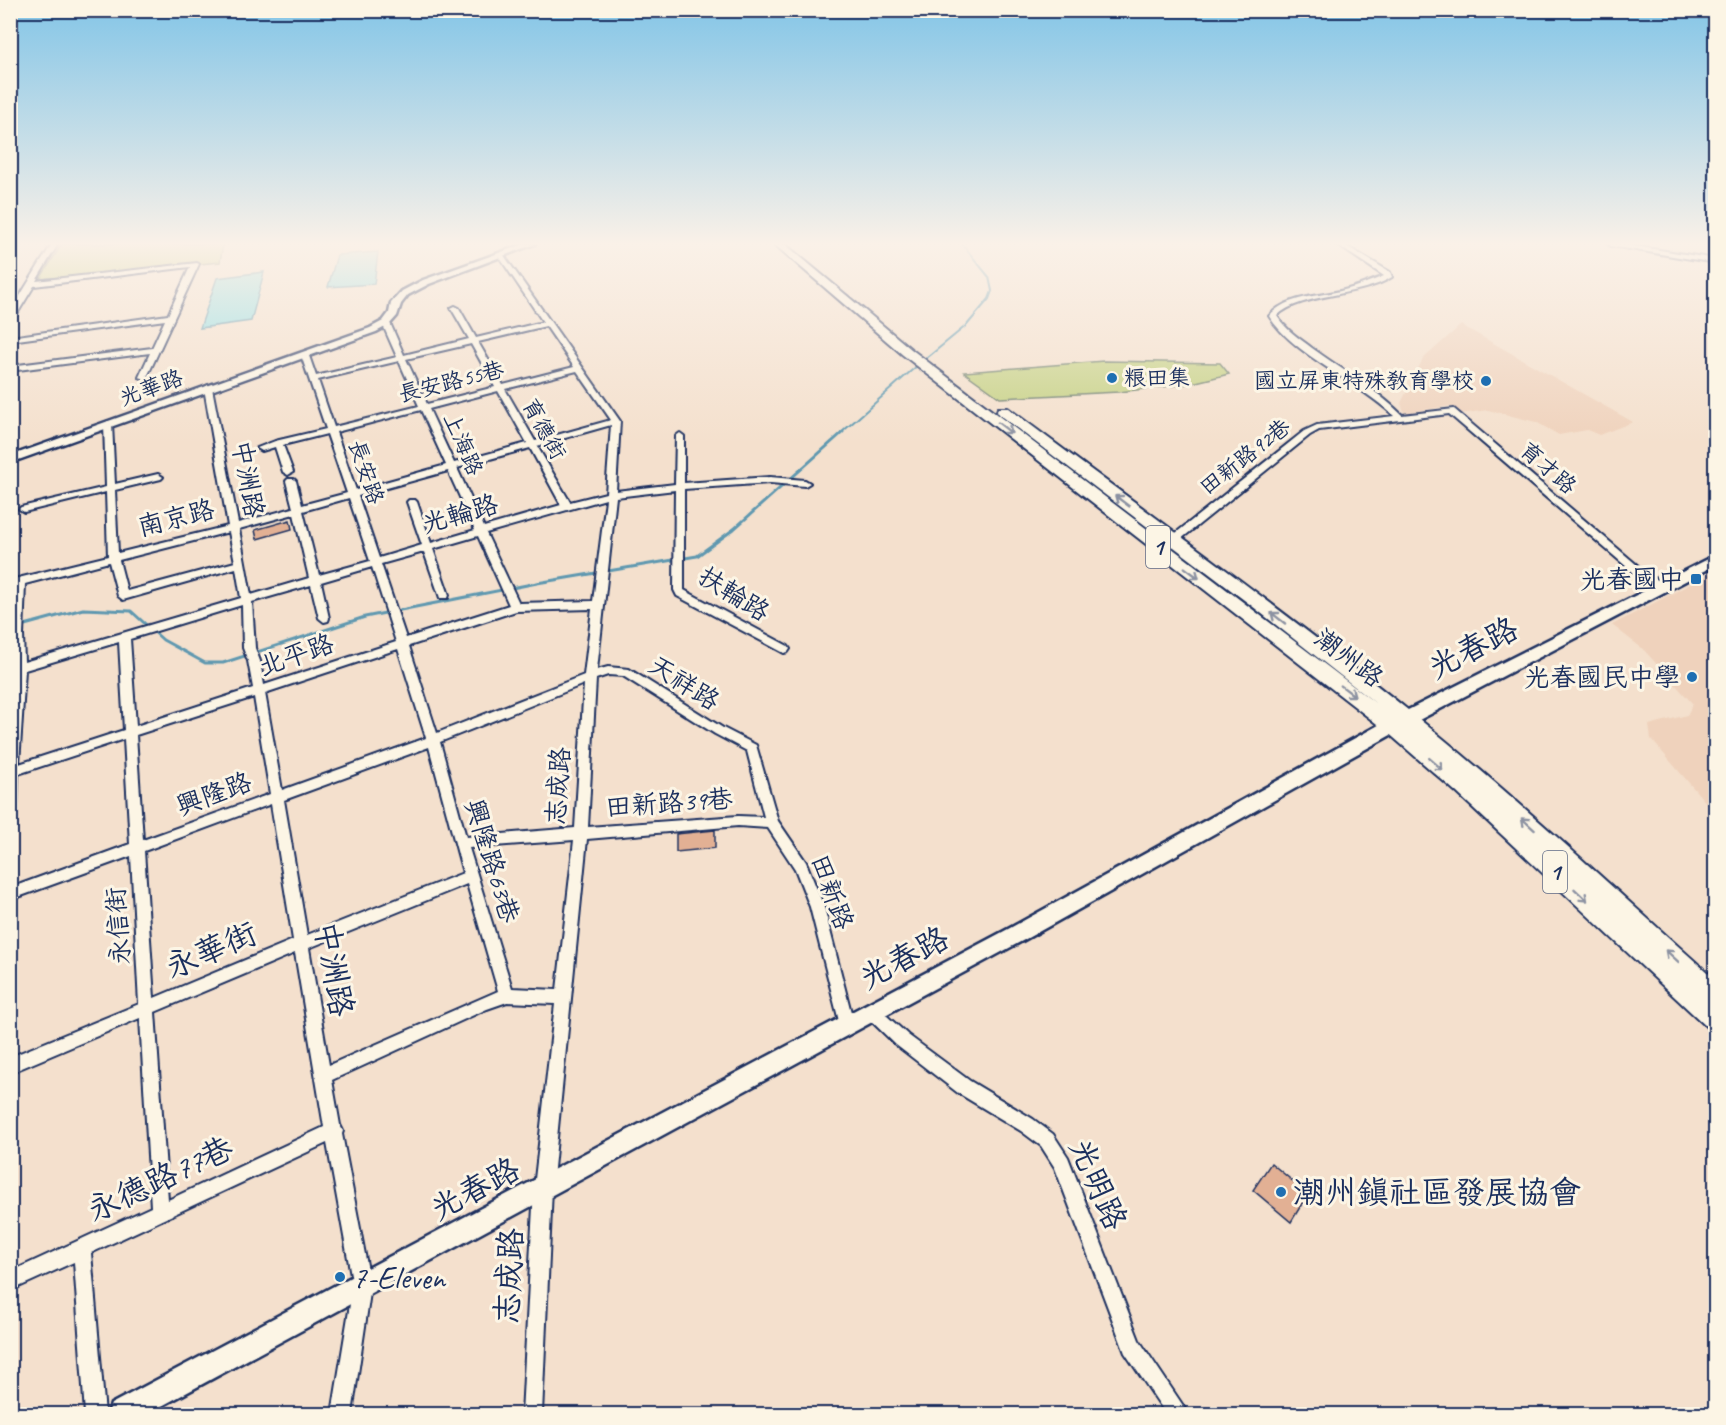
<svg xmlns="http://www.w3.org/2000/svg" width="1726" height="1425" font-family="Caveat,'LXGW WenKai TC',sans-serif">
  <rect width="100%" height="100%" fill="#f4e0cd"/>
  <filter id="ink" filterUnits="userSpaceOnUse"><feTurbulence type="fractalNoise" baseFrequency=".0167" numOctaves="2"/><feDisplacementMap in="SourceGraphic" scale="12" xChannelSelector="R" yChannelSelector="G"/><feConvolveMatrix kernelMatrix="1 2 1 2 8 2 1 2 1" color-interpolation-filters="sRGB"/></filter>
  <g filter="url(#ink)">
    <path fill="#efd2bc" d="M 1461,325 L 1633,422 L 1599,435 L 1587,430 L 1559,435 L 1536,422 L 1488,410 L 1460,414 L 1450,406 L 1404,413 L 1401,403 L 1423,359 Z
      M 1715,571 L 1715,813 L 1651,739 L 1649,725 L 1687,715 L 1693,704 L 1643,649 L 1612,625 Z"/>
    <path fill="#c5d184" stroke="#708071" stroke-width="1.5" d="M 62,244 L 223,244 L 220,262 L 40,279 Z
      M 1104,361 L 1220,363 L 1229,374 L 1188,384 L 1119,392 L 1000,398 L 964,372 Z"/>
    <path fill="#8cdee6" stroke="#5f98b0" stroke-width="1.5" d="M 378,252 L 374,284 L 328,287 L 337,255 Z
      M 264,272 L 251,321 L 200,328 L 217,278 Z"/>
    <g fill="none" stroke-linecap="round" stroke-linejoin="round">
      <path stroke="#5f98b0" stroke-width="2" d="M 841,433 L 911,371 L 967,325 L 989,299 L 992,291 L 989,277 L 962,244"/>
      <path stroke="#5f98b0" stroke-width="3" d="M 21,626 L 83,609 L 131,611 L 163,640 L 205,663 L 223,663 L 365,617 L 537,583 L 697,556 L 734,529 L 843,432"/>
    </g>
    <path fill="#e2b094" stroke="#1b2f5e" stroke-width="1.5" d="M 290,520 L 292,529 L 257,539 L 255,530 Z
      M 715,830 L 715,848 L 676,852 L 676,834 Z
      M 1271,1163 L 1308,1194 L 1291,1222 L 1253,1190 Z"/>
    <g fill="none" stroke-linecap="round" stroke-linejoin="round">
      <g stroke="#1b2f5e" stroke-width="4">
        <path id="minor" d="M 52,244 L 58,244 L 36,281 L 197,263 L 199,264 L 146,379 L 139,377 L 150,353 L 10,371 L 10,366 L 152,348 L 165,320 L 10,341 L 10,337 L 168,315 L 190,267 L 34,286 L 14,319 L 10,321 L 10,312 Z
          M 1336,244 L 1343,244 L 1390,272 L 1392,277 C 1361,297 1300,293 1277,316 C 1286,330 1299,338 1312,348 C 1342,370 1375,388 1402,415 L 1454,409 L 1650,576 L 1666,584 L 1667,586 L 1666,588 L 1658,588 L 1642,580 L 1449,414 L 1319,430 L 1310,435 L 1165,552 L 1157,552 L 1157,548 L 1304,431 L 1317,425 L 1394,416 C 1359,382 1292,354 1269,316 C 1287,295 1319,297 1344,290 C 1357,287 1371,281 1384,276 Z
          M 1608,244 L 1622,244 L 1716,259 L 1716,263 L 1611,246 Z
          M 501,253 L 503,254 L 620,421 L 616,491 L 675,484 L 676,436 L 680,433 L 684,436 L 684,483 L 770,477 L 805,480 L 810,483 L 805,486 L 770,483 L 684,489 L 684,590 L 788,646 L 790,649 L 788,652 L 784,653 L 677,596 L 674,590 L 675,490 L 616,497 L 597,670 L 608,667 L 629,669 L 723,728 L 756,745 L 778,821 L 806,862 L 824,907 L 854,1024 L 851,1029 L 846,1032 L 841,1029 L 810,907 L 795,869 L 768,828 L 738,826 L 587,839 L 552,1188 L 542,1414 L 522,1414 L 534,1188 L 555,1004 L 507,1002 L 487,1009 L 332,1080 L 340,1125 L 343,1131 L 342,1134 L 371,1286 L 352,1414 L 332,1414 L 353,1286 L 327,1143 L 91,1253 L 105,1414 L 85,1414 L 74,1262 L 10,1291 L 10,1272 L 151,1207 L 140,1018 L 10,1073 L 10,1057 L 139,1004 L 131,856 L 10,900 L 10,888 L 130,844 L 124,739 L 18,774 L 17,806 L 15,810 L 10,811 L 10,706 L 13,673 L 10,674 L 10,666 L 13,665 L 11,635 L 14,586 L 10,587 L 10,580 L 108,556 L 106,492 L 24,512 L 19,509 L 21,507 L 106,487 L 104,424 L 108,421 L 112,424 L 115,484 L 158,474 L 163,477 L 161,479 L 115,490 L 118,553 L 228,526 L 204,388 L 208,385 L 212,388 L 238,523 L 293,508 L 286,481 L 288,479 L 294,479 L 296,481 L 302,505 L 347,493 L 327,434 L 283,445 L 293,472 L 288,475 L 283,472 L 275,447 L 262,451 L 257,448 L 275,441 L 326,429 L 301,355 L 308,353 L 316,376 L 397,357 L 382,323 L 386,321 L 390,323 L 404,355 L 469,339 L 451,308 L 455,306 L 459,308 L 476,338 L 543,322 L 498,255 ZM 546,326 L 574,367 L 503,385 L 478,342 ZM 471,344 L 495,387 L 427,404 L 406,359 ZM 399,361 L 419,406 L 334,427 L 318,380 ZM 577,371 L 611,420 L 535,441 L 505,389 ZM 498,391 L 527,443 L 454,463 L 429,409 ZM 421,410 L 446,465 L 356,490 L 336,432 ZM 611,425 L 606,493 L 570,502 L 537,446 ZM 530,448 L 561,505 L 484,527 L 457,468 ZM 448,471 L 475,530 L 431,543 L 417,502 L 415,500 L 409,500 L 407,502 L 422,545 L 379,558 L 358,496 ZM 349,498 L 370,561 L 319,575 L 303,511 ZM 606,499 L 593,601 L 519,603 L 486,533 ZM 294,514 L 309,578 L 251,595 L 239,529 ZM 229,532 L 235,562 L 127,591 L 119,560 ZM 478,536 L 509,605 L 406,638 L 381,564 L 424,552 L 439,595 L 440,598 L 448,598 L 449,595 L 433,549 ZM 109,562 L 118,596 L 123,600 L 236,568 L 241,598 L 24,662 L 23,635 L 25,584 ZM 372,567 L 396,642 L 264,685 L 260,661 L 255,648 L 252,602 L 311,585 L 319,618 L 324,622 L 328,621 L 329,618 L 321,582 ZM 242,605 L 243,648 L 248,661 L 253,688 L 136,726 L 130,639 ZM 592,609 L 584,675 L 437,733 L 409,646 L 516,611 ZM 119,642 L 124,730 L 19,764 L 25,670 ZM 398,649 L 426,738 L 282,790 L 265,693 ZM 608,675 L 623,676 L 715,734 L 747,751 L 764,817 L 738,816 L 588,827 L 596,679 ZM 584,684 L 575,828 L 466,837 L 440,742 ZM 254,697 L 270,794 L 143,840 L 136,735 ZM 429,747 L 463,873 L 307,935 L 284,800 ZM 271,804 L 293,940 L 154,998 L 144,851 ZM 574,840 L 557,990 L 512,988 L 469,848 ZM 467,884 L 498,991 L 329,1065 L 309,948 ZM 295,953 L 324,1127 L 168,1200 L 155,1012 Z
          M 871,1004 L 876,1006 L 908,1035 L 970,1081 L 1033,1119 L 1053,1134 L 1068,1157 L 1139,1340 L 1184,1407 L 1187,1414 L 1166,1414 L 1125,1353 L 1055,1168 L 1041,1146 L 1021,1131 L 958,1093 L 896,1045 L 866,1016 L 863,1011 L 866,1006 Z"/>
      </g>
      <g stroke="#1b2f5e" stroke-width="5">
        <path id="tertiary" d="M 524,244 L 535,244 L 429,284 L 408,295 L 401,304 L 397,316 L 389,325 L 376,332 L 10,463 L 10,456 L 370,328 L 383,321 L 389,313 L 391,303 L 402,291 L 423,280 Z"/>
      </g>
      <g stroke="#1b2f5e" stroke-width="5">
        <path id="secondary" d="M 1716,555 L 1716,565 L 1398,731 L 1024,940 L 147,1414 L 108,1414 L 111,1404 L 1010,928 L 1386,721 Z"/>
      </g>
      <g stroke="#1b2f5e" stroke-width="4">
        <path id="primary" d="M 774,244 L 785,244 L 911,349 L 1378,705 L 1252,606 L 998,414 L 997,411 L 998,408 L 1008,408 C 1143,509 1281,608 1413,714 C 1517,798 1615,890 1716,980 L 1716,1031 L 1708,1028 L 1456,792 L 1386,731 L 903,355 Z"/>
      </g>
      <use href="#minor" fill="#fcf5e5" fill-rule="evenodd"/>
      <use href="#tertiary" fill="#fcf5e5" fill-rule="evenodd"/>
      <use href="#secondary" fill="#fcf5e5" fill-rule="evenodd"/>
      <use href="#primary" fill="#fcf5e5" fill-rule="evenodd"/>
    </g>
    <defs><path id="oneway-shaft" d="M-6 0H5M1.5-3L5.5 0L1.5 3" fill="none" stroke-width="1.6" stroke-linecap="round" stroke-linejoin="round" transform="scale(1.5)"/></defs>
    <g stroke="#8c92a2">
      <use href="#oneway-shaft" transform="translate(1005 428) rotate(38)"/>
      <use href="#oneway-shaft" transform="translate(1122 501) rotate(-143)"/>
      <use href="#oneway-shaft" transform="translate(1192 573) rotate(37)"/>
      <use href="#oneway-shaft" transform="translate(1278 618) rotate(-142)"/>
      <use href="#oneway-shaft" transform="translate(1348 691) rotate(37)"/>
      <use href="#oneway-shaft" transform="translate(1436 764) rotate(41)"/>
      <use href="#oneway-shaft" transform="translate(1528 824) rotate(-138)"/>
      <use href="#oneway-shaft" transform="translate(1581 895) rotate(43)"/>
      <use href="#oneway-shaft" transform="translate(1672 956) rotate(-138)"/>
    </g>
  </g>
  <linearGradient id="sky" x2="0" y2="1"><stop stop-color="#83c5e7"/><stop offset="0.55" stop-color="#faf1e8"/><stop offset="1" stop-color="#faf1e8" stop-opacity="0"/></linearGradient>
  <rect width="1726" height="443" fill="url(#sky)"/>
  <g fill="#1f6fb2" stroke="#fcf5e5" stroke-width="2">
    <circle cx="1112" cy="378" r="6"/>
    <circle cx="1486" cy="381" r="6"/>
    <rect x="1690" y="573" width="12" height="12" rx="3"/>
    <circle cx="1692" cy="677" r="6"/>
    <circle cx="1281" cy="1192" r="6"/>
    <circle cx="340" cy="1277" r="6"/>
  </g>
  <g text-anchor="middle" dominant-baseline="central" stroke-width="6" stroke-linejoin="round" paint-order="stroke">
    <g font-size="22" fill="#1b2f5e" stroke="#fcf5e5" text-anchor="start">
      <text x="1124" y="378">粮田集</text>
      <text x="1474" y="381" text-anchor="end">國立屏東特殊教育學校</text>
    </g>
    <g font-size="22" fill="#1b2f5e" stroke="#fcf5e5">
      <text transform="translate(451 382) rotate(-14)">長安路55巷</text>
      <text transform="translate(151 388) rotate(-20)">光華路</text>
      <text transform="translate(544 429) rotate(61)">育德街</text>
      <text transform="translate(463 444) rotate(66)">上海路</text>
      <text transform="translate(1245 457) rotate(-38)">田新路92巷</text>
      <text transform="translate(1548 468) rotate(41)">育才路</text>
      <text transform="translate(366 472) rotate(71)">長安路</text>
    </g>
    <g fill="#fcf5e5" stroke="#5e6a86" stroke-width="1.5">
      <rect x="1146" y="526" width="24" height="42" rx="4.5"/>
      <rect x="1543" y="851" width="24" height="42" rx="4.5"/>
    </g>
    <g font-size="24" font-weight="bold" fill="#1b2f5e">
      <text x="1158" y="547">1</text>
      <text x="1555" y="872">1</text>
    </g>
    <g font-size="26" fill="#1b2f5e" stroke="#fcf5e5">
      <text transform="translate(248 479) rotate(80)">中洲路</text>
      <text transform="translate(460 514) rotate(-16)">光輪路</text>
      <text transform="translate(176 518) rotate(-14)">南京路</text>
      <text transform="translate(734 594) rotate(32)">扶輪路</text>
      <text transform="translate(296 655) rotate(-19)">北平路</text>
      <text transform="translate(1349 658) rotate(37)">潮州路</text>
      <text transform="translate(684 683) rotate(32)">天祥路</text>
      <text transform="translate(558 786) rotate(-86)">志成路</text>
      <text transform="translate(214 794) rotate(-20)">興隆路</text>
      <text transform="translate(669 803) rotate(-4)">田新路39巷</text>
      <text transform="translate(492 861) rotate(73)">興隆路63巷</text>
      <text transform="translate(832 892) rotate(70)">田新路</text>
      <text transform="translate(118 926) rotate(-94)">永信街</text>
    </g>
    <g font-size="26" fill="#1b2f5e" stroke="#fcf5e5" text-anchor="end">
      <text x="1684" y="579">光春國中</text>
      <text x="1680" y="677">光春國民中學</text>
    </g>
    <g font-size="32" fill="#1b2f5e" stroke="#fcf5e5">
      <text transform="translate(1473 648) rotate(-27)">光春路</text>
      <text transform="translate(211 950) rotate(-23)">永華街</text>
      <text transform="translate(904 958) rotate(-28)">光春路</text>
      <text transform="translate(334 969) rotate(80)">中洲路</text>
      <text transform="translate(160 1179) rotate(-25)">永德路77巷</text>
      <text transform="translate(1098 1184) rotate(66)">光明路</text>
      <text transform="translate(475 1189) rotate(-28)">光春路</text>
      <text transform="translate(509 1276) rotate(-87)">志成路</text>
    </g>
    <g font-size="32" fill="#1b2f5e" stroke="#fcf5e5" text-anchor="start">
      <text x="1293" y="1192">潮州鎮社區發展協會</text>
      <text x="352" y="1277">7-Eleven</text>
    </g>
  </g>
  <rect width="1726" height="1425" fill="none" stroke="#fcf5e5" stroke-width="36"/>
  <rect x="18" y="18" width="1690" height="1389" fill="none" stroke="#1b2f5e" stroke-width="2" filter="url(#ink)"/>
</svg>
